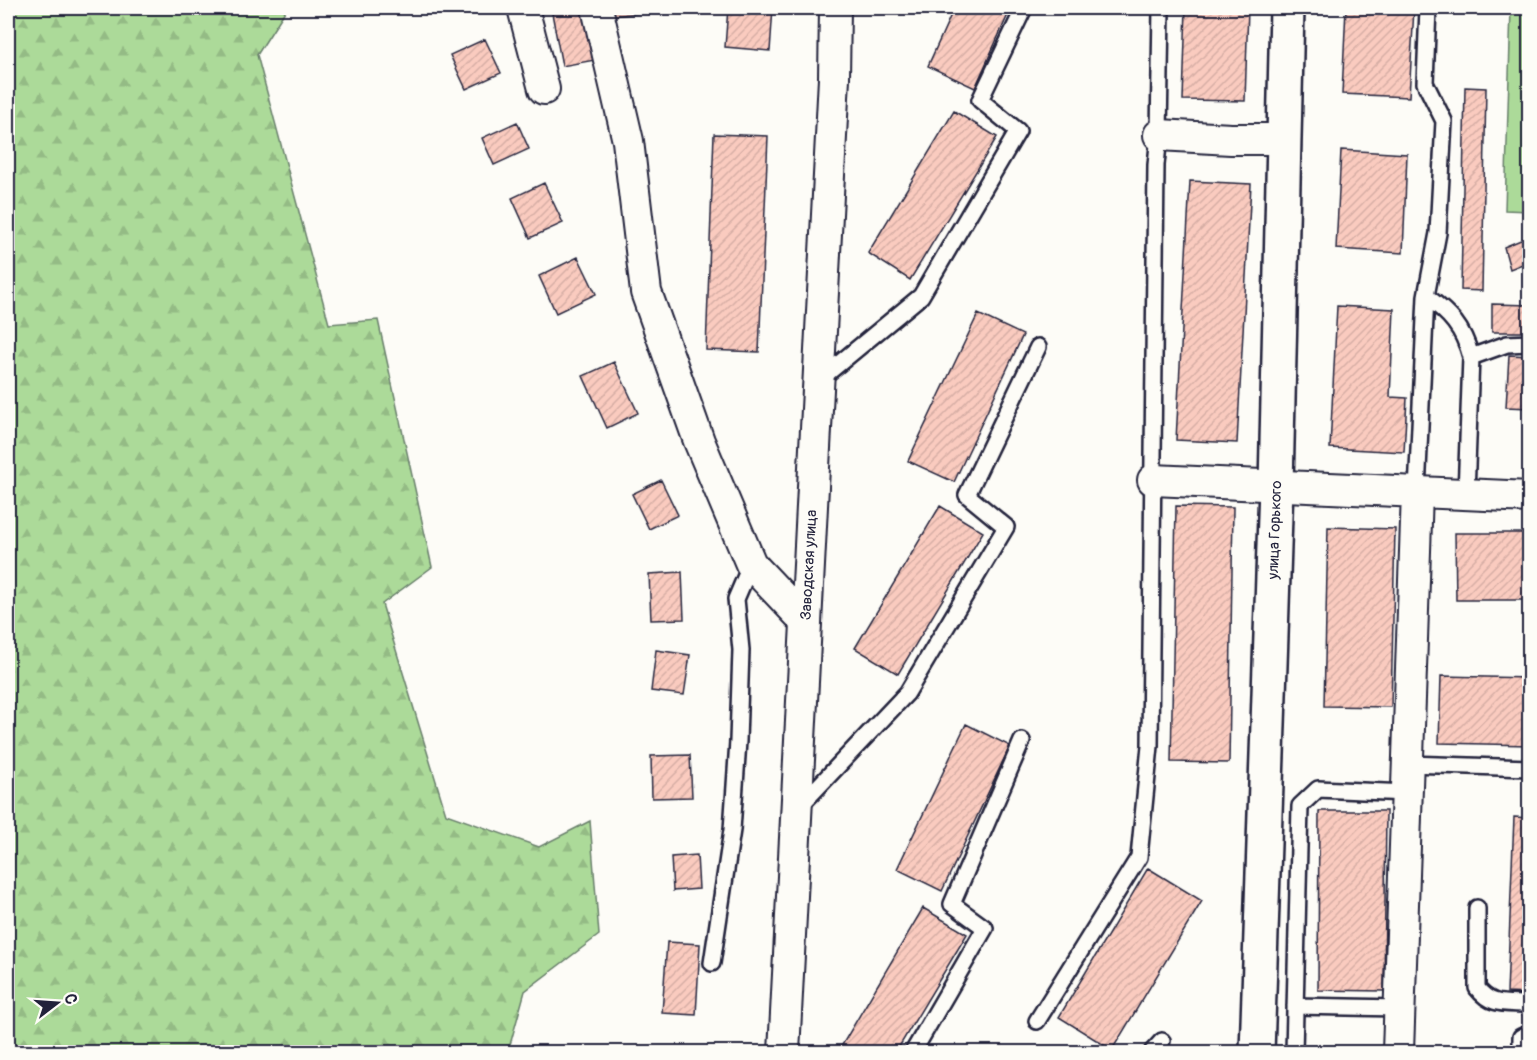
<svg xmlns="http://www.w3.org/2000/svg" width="1537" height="1060" font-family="Pangolin,sans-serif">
  <defs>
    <pattern id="forest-firs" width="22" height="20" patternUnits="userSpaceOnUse" patternTransform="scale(1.5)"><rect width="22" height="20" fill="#acda99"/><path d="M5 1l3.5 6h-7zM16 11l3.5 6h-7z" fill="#94bb85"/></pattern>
    <pattern id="building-hatch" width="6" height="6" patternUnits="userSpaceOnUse" patternTransform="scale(1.5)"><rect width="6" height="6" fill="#facbbf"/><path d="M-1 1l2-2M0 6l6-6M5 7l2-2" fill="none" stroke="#d6aea5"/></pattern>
  </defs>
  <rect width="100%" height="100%" fill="#fdfcf7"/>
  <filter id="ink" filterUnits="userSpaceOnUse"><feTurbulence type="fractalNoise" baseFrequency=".0167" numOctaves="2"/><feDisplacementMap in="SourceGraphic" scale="12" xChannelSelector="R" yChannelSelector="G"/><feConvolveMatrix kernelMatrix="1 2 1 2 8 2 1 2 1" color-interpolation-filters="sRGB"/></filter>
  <g filter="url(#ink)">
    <path fill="url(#forest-firs)" stroke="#677e6a" stroke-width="1.5" d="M 8,8 L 287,8 L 257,55 L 329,324 L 378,320 L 432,567 L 382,604 L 446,814 L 539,847 L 590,821 L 599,935 L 525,991 L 508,1052 L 8,1052 Z"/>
    <path fill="#acda99" stroke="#677e6a" stroke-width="1.5" d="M 1511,9 L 1529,9 L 1529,211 L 1505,210 Z"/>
    <path fill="url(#building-hatch)" stroke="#22223b" stroke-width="1.5" d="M 436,8 L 449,8 L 438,13 Z
      M 551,8 L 585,8 L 595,60 L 562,66 Z
      M 611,8 L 640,8 L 640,13 L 613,16 Z
      M 728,8 L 773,8 L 770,51 L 725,47 Z
      M 954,8 L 1011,8 L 975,88 L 928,66 Z
      M 1186,8 L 1248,8 L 1245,101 L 1183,100 Z
      M 1346,8 L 1414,8 L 1409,97 L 1342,94 Z
      M 485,39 L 501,73 L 466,89 L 450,55 Z
      M 1465,87 L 1486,88 L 1482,291 L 1461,290 Z
      M 954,111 L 997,137 L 910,280 L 868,253 Z
      M 517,122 L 529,149 L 494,165 L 482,138 Z
      M 714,134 L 768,136 L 759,352 L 706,350 Z
      M 1341,150 L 1407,154 L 1403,253 L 1336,249 Z
      M 1190,181 L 1251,184 L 1237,443 L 1176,440 Z
      M 544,183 L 563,223 L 530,238 L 512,198 Z
      M 1528,237 L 1530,237 L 1530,261 L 1510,269 L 1504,247 Z
      M 578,257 L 596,294 L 556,313 L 539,276 Z
      M 1492,304 L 1530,305 L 1530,332 L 1492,332 Z
      M 1337,306 L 1394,309 L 1390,397 L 1407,398 L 1404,452 L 1330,448 Z
      M 978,314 L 1023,335 L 954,482 L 908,461 Z
      M 1509,355 L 1530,356 L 1530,408 L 1506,407 Z
      M 614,362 L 638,413 L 607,428 L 583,376 Z
      M 661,480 L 678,515 L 649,529 L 632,494 Z
      M 940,506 L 983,532 L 898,674 L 855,648 Z
      M 1176,506 L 1233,507 L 1229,763 L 1171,762 Z
      M 1328,527 L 1395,529 L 1391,707 L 1324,706 Z
      M 1455,533 L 1530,533 L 1530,600 L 1456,600 Z
      M 682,572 L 684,619 L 651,620 L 649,574 Z
      M 656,650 L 690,655 L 684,695 L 651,691 Z
      M 1441,676 L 1530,678 L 1530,745 L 1439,743 Z
      M 966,724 L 1010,746 L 942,891 L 897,869 Z
      M 690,755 L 692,797 L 652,798 L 651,756 Z
      M 1319,811 L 1386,811 L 1384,991 L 1318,990 Z
      M 1514,817 L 1530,818 L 1530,994 L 1507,993 Z
      M 697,855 L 699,889 L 673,891 L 671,857 Z
      M 1148,868 L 1202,901 L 1112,1050 L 1059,1017 Z
      M 923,908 L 967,934 L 896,1052 L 838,1052 Z
      M 667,942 L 700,944 L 696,1015 L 662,1013 Z"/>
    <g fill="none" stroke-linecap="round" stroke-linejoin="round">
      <g stroke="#22223b" stroke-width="20">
        <path id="lane" d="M 1428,8 L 1425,83 L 1444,121 L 1438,233 L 1426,296 C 1450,314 1463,327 1471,357
          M 818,381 L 921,296 L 1018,131 L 980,100 L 1024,8
          M 1417,492 L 1426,296
          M 1466,494 L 1471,357 L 1507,344 L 1530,343
          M 1408,764 L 1530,768
          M 798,808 L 907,693 L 1006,527 L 967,495 L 1038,347
          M 1477,908 L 1477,988 C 1491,1006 1504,1003 1525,1004 L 1530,1010
          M 712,963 L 732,830 L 738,741 L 741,650 L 736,599 L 751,564
          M 1295,1006 L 1399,1008
          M 1037,1021 L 1139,857 L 1150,746 L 1156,165 L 1159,135 L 1161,8
          M 913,1052 L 985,928 L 952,904 L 1022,741
          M 1152,1052 L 1162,1041
          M 1294,1052 L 1300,806 L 1318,789 L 1407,793
          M 1521,1052 L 1521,1037 L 1530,1033"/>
      </g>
      <g stroke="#22223b" stroke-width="34">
        <path id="street" d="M 523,8 L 544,89
          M 597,8 L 628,141 L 646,292 L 699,441 L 751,564 L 806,622
          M 1159,135 L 1231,139 L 1283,139
          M 1153,480 L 1530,497
          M 784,1052 L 834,78 L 835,8
          M 1398,1052 L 1417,492"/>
      </g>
      <g stroke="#22223b" stroke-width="38">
        <path id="secondary" d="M 1257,1052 L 1276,486 L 1287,8"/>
      </g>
      <use href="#lane" stroke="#fdfcf7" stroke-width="15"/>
      <use href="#street" stroke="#fdfcf7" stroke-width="30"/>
      <use href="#secondary" stroke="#fdfcf7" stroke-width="33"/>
    </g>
  </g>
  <g text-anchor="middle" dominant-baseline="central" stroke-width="4.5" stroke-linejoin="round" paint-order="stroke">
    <g font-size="15" fill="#22223b" stroke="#fdfcf7">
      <text transform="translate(1275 530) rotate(-88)">улица Горького</text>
      <text transform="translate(809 565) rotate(-87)">Заводская улица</text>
    </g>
  </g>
  <rect width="1537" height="1060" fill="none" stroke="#fdfcf7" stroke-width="30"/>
  <rect x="15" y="15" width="1507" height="1030" fill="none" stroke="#22223b" stroke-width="2" filter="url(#ink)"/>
  <g transform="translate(57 1003) rotate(73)" stroke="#fdfcf7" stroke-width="4.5" paint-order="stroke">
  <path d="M0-4.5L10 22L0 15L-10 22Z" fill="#22223b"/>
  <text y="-9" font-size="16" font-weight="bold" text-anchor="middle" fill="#22223b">С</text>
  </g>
</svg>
